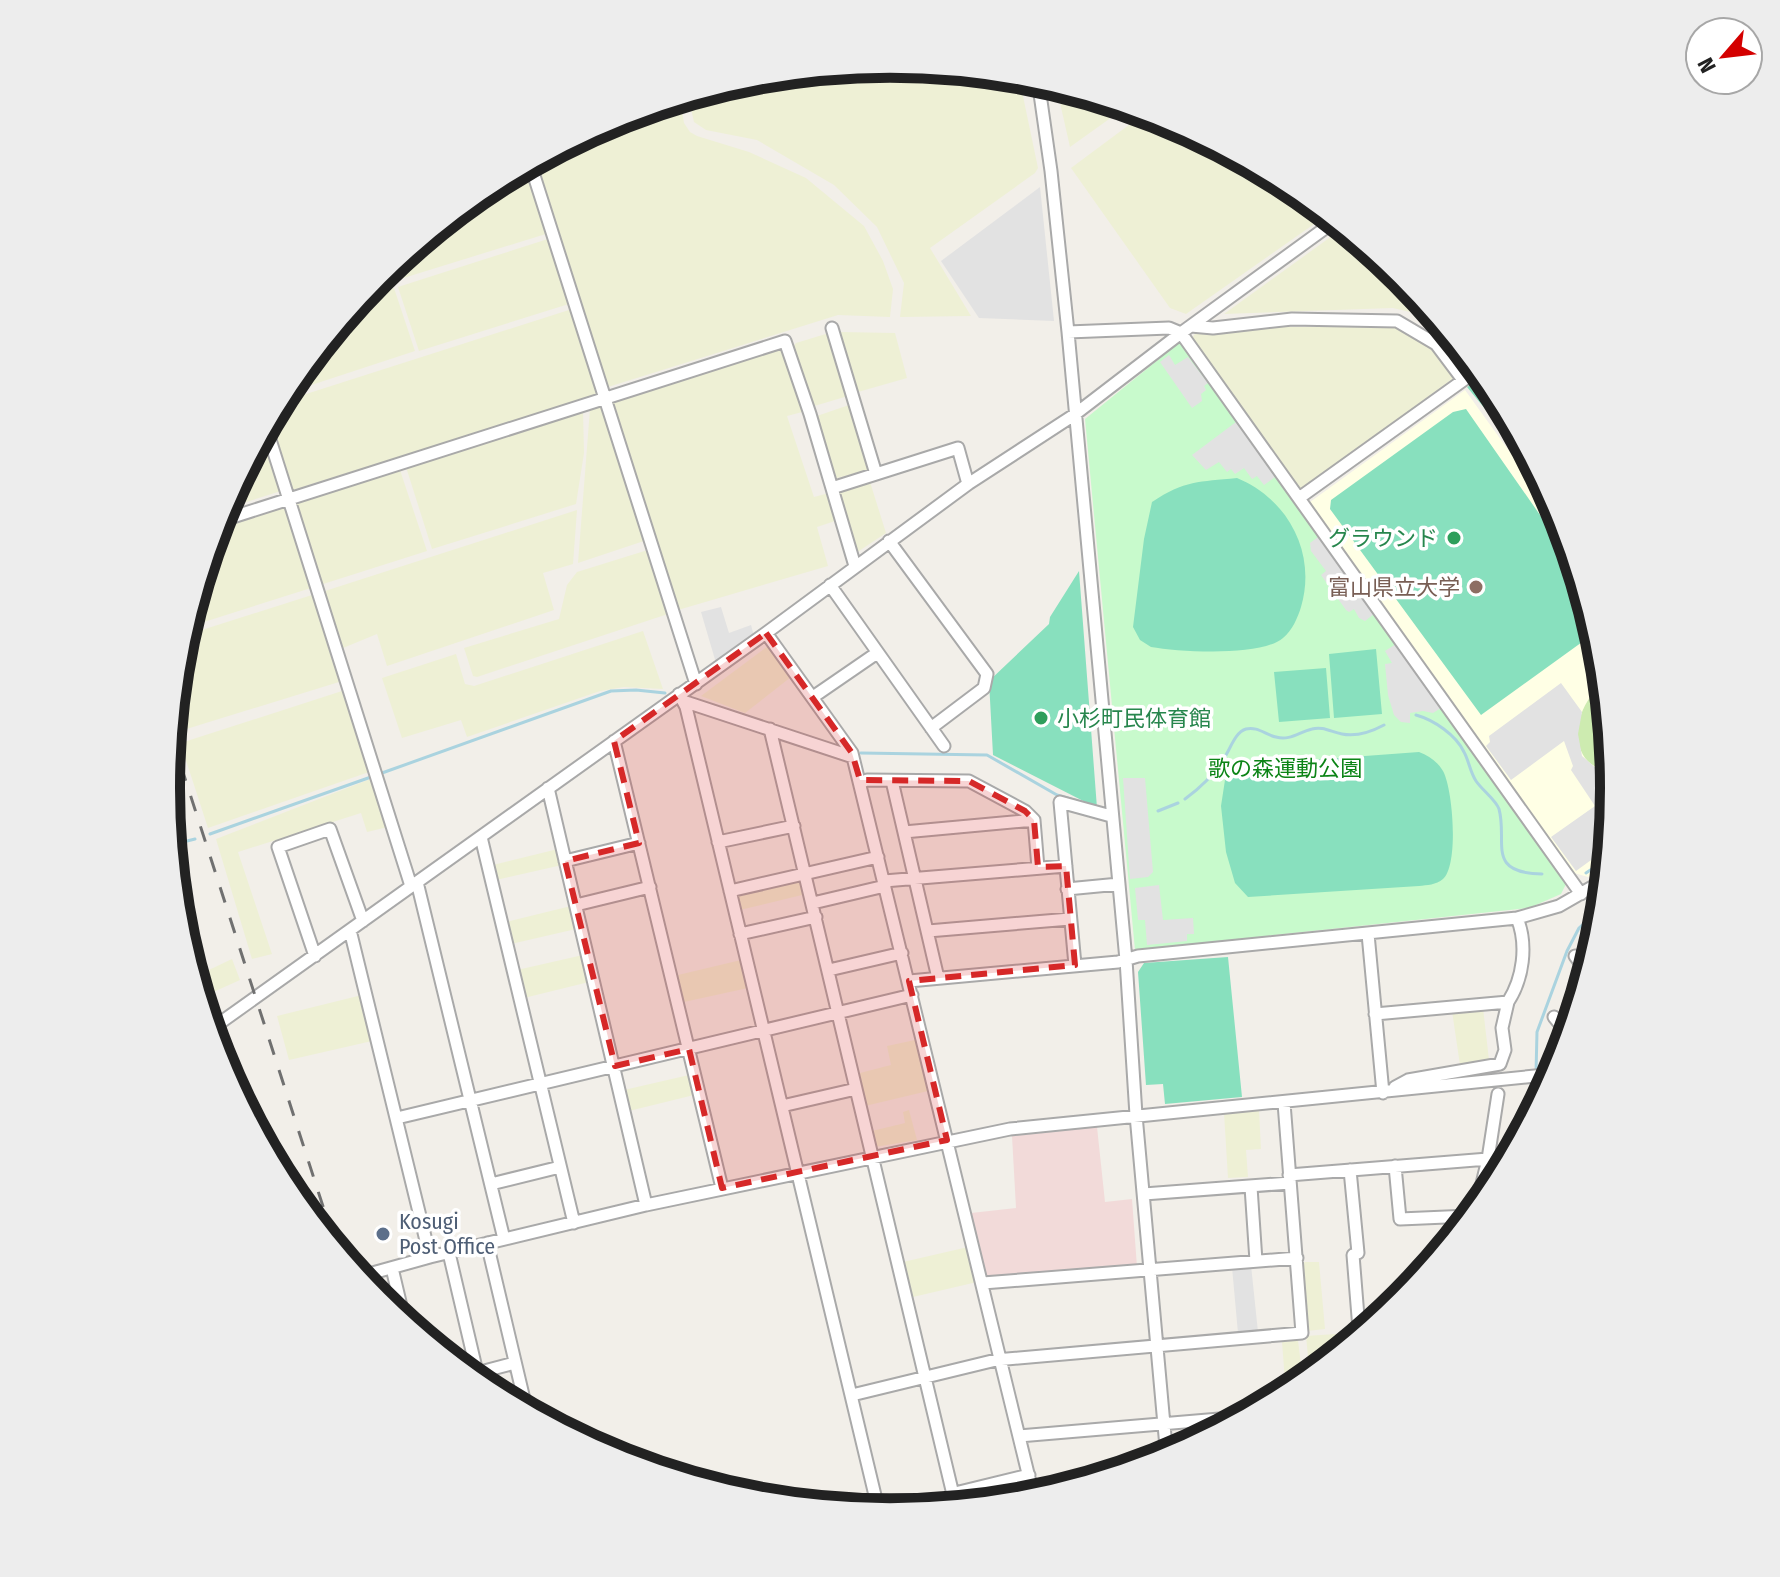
<svg xmlns="http://www.w3.org/2000/svg" width="1780" height="1577" font-family="'Fira Sans Condensed','Noto Sans JP',sans-serif">
  <rect width="100%" height="100%" fill="#f2efe9"/>
  <path fill="#f2dad9" d="M 1097,1127 L 1105,1202 L 1132,1199 L 1137,1267 L 986,1277 L 971,1213 L 1016,1208 L 1012,1136 Z"/>
  <path fill="#ffffe5" d="M 1465,390 L 1564,527 L 1601,648 L 1614,789 L 1607,865 L 1588,877 L 1574,873 L 1310,502 Z"/>
  <path fill="#eef0d5" d="M 890,64 L 1019,77 L 1038,168 L 1035,173 L 930,248 L 971,316 L 900,317 L 904,283 L 877,227 L 834,185 L 757,140 L 706,130 L 694,122 L 688,96 L 749,78 Z
    M 1056,85 L 1126,107 L 1070,147 Z
    M 680,99 L 684,123 L 690,132 L 697,136 L 749,152 L 806,178 L 864,226 L 883,261 L 893,289 L 890,317 L 838,315 L 608,387 L 535,161 L 613,119 Z
    M 1145,113 L 1168,119 L 1293,186 L 1327,215 L 1186,314 L 1170,308 L 1071,168 Z
    M 526,165 L 549,233 L 397,280 L 392,264 L 488,186 Z
    M 1343,228 L 1403,277 L 1474,364 L 1466,369 L 1423,315 L 1393,308 L 1224,314 Z
    M 551,238 L 572,303 L 419,351 L 398,287 Z
    M 394,288 L 415,351 L 284,394 L 359,299 Z
    M 572,309 L 599,394 L 293,490 L 270,419 L 278,403 Z
    M 1259,327 L 1397,327 L 1428,346 L 1455,377 L 1301,490 L 1192,338 L 1197,331 Z
    M 839,332 L 895,333 L 907,378 L 858,392 Z
    M 829,333 L 848,396 L 811,407 L 792,348 L 796,343 Z
    M 783,346 L 806,411 L 787,416 L 814,497 L 829,493 L 838,520 L 817,527 L 828,566 L 678,610 L 611,403 Z
    M 603,404 L 647,540 L 578,563 L 590,409 Z
    M 852,404 L 873,469 L 833,479 L 814,417 Z
    M 583,410 L 584,453 L 576,504 L 432,549 L 406,467 Z
    M 261,435 L 281,491 L 221,510 Z
    M 399,467 L 427,551 L 320,585 L 293,502 Z
    M 870,482 L 886,533 L 856,553 L 838,491 Z
    M 285,506 L 311,588 L 185,628 L 216,528 Z
    M 577,510 L 573,564 L 543,573 L 554,610 L 387,666 L 377,634 L 343,648 L 325,591 Z
    M 651,549 L 671,613 L 477,677 L 473,676 L 464,648 L 559,619 L 567,585 L 577,572 Z
    M 312,595 L 339,682 L 180,731 L 173,710 L 183,636 Z
    M 643,631 L 663,689 L 624,687 L 600,691 L 467,737 L 461,720 L 402,738 L 382,678 L 456,654 L 465,684 L 474,686 Z
    M 768,646 L 791,677 L 745,713 L 701,696 Z
    M 342,691 L 369,772 L 208,828 L 181,745 L 187,741 Z
    M 373,778 L 388,827 L 367,832 L 361,813 L 238,852 L 272,954 L 252,959 L 216,839 Z
    M 558,849 L 562,865 L 496,880 L 493,865 Z
    M 802,878 L 806,894 L 740,910 L 736,895 Z
    M 571,906 L 576,929 L 511,944 L 506,922 Z
    M 583,955 L 589,982 L 524,998 L 517,970 Z
    M 232,959 L 240,980 L 200,998 L 194,977 Z
    M 741,960 L 748,988 L 684,1002 L 678,975 Z
    M 362,995 L 372,1041 L 289,1060 L 277,1016 Z
    M 1483,1008 L 1489,1060 L 1460,1065 L 1452,1011 Z
    M 915,1040 L 928,1091 L 865,1106 L 856,1074 L 891,1065 L 887,1046 Z
    M 689,1075 L 694,1095 L 629,1111 L 624,1090 Z
    M 909,1110 L 917,1140 L 875,1147 L 872,1131 L 905,1123 L 903,1112 Z
    M 1259,1110 L 1261,1149 L 1246,1150 L 1248,1177 L 1228,1178 L 1224,1113 Z
    M 968,1247 L 977,1282 L 913,1297 L 903,1262 Z
    M 1305,1262 L 1319,1262 L 1325,1329 L 1307,1331 L 1302,1264 Z
    M 1365,1332 L 1310,1377 L 1306,1336 Z
    M 1298,1340 L 1303,1382 L 1286,1394 L 1282,1342 Z"/>
  <path fill="#cdebb0" d="M 1604,677 L 1613,770 C 1582,771 1572,742 1581,715 C 1585,702 1596,689 1604,677 Z"/>
  <path fill="#c8facc" d="M 1180,342 L 1567,882 L 1561,894 L 1529,908 L 1135,950 L 1085,419 Z"/>
  <path fill="#88e0be" d="M 1484,376 L 1493,386 L 1542,478 L 1467,387 Z
    M 1466,409 L 1577,568 L 1596,632 L 1481,715 L 1330,509 L 1331,500 L 1453,412 Z
    M 1237,478 C 1288,499 1317,553 1301,607 C 1298,617 1292,631 1283,638 C 1261,657 1180,652 1151,647 L 1140,640 L 1133,627 L 1144,539 L 1152,502 C 1185,480 1199,482 1237,478 Z
    M 1079,571 L 1097,808 L 993,755 L 989,681 L 1049,624 L 1050,617 Z
    M 1376,649 L 1382,714 L 1334,718 L 1329,654 Z
    M 1326,668 L 1330,718 L 1279,722 L 1274,672 Z
    M 1419,752 C 1429,756 1437,761 1443,771 C 1453,789 1459,865 1443,879 C 1436,885 1427,885 1419,886 L 1248,897 L 1235,883 L 1226,852 L 1221,806 L 1225,780 L 1241,765 Z
    M 1228,957 L 1242,1097 L 1165,1104 L 1163,1084 L 1146,1085 L 1138,972 L 1144,963 Z"/>
  <path fill="#e2e2e2" d="M 1040,187 L 1054,321 L 979,318 L 941,261 Z
    M 1169,355 L 1175,365 L 1188,357 L 1208,383 L 1204,386 L 1206,390 L 1201,394 L 1202,401 L 1192,408 L 1160,362 Z
    M 1236,422 L 1275,477 L 1264,485 L 1257,476 L 1252,479 L 1244,468 L 1235,474 L 1231,469 L 1227,472 L 1219,462 L 1206,470 L 1192,455 Z
    M 1318,537 L 1374,614 L 1365,621 L 1359,618 L 1354,609 L 1349,612 L 1346,610 L 1321,575 L 1326,571 L 1311,551 L 1310,543 Z
    M 721,607 L 729,633 L 751,625 L 754,636 L 716,663 L 701,612 Z
    M 1396,644 L 1441,708 L 1433,713 L 1423,711 L 1410,713 L 1410,723 L 1401,722 L 1394,715 L 1388,695 L 1385,664 L 1392,663 L 1385,651 Z
    M 1561,683 L 1582,712 L 1578,734 L 1582,756 L 1597,769 L 1610,771 L 1613,777 L 1603,784 L 1613,799 L 1609,847 L 1576,871 L 1551,837 L 1595,806 L 1571,770 L 1573,766 L 1564,741 L 1511,780 L 1486,746 L 1490,742 L 1489,736 Z
    M 1123,778 L 1145,778 L 1153,872 L 1148,877 L 1130,879 Z
    M 1159,885 L 1163,920 L 1193,918 L 1194,934 L 1187,934 L 1187,941 L 1147,945 L 1145,920 L 1138,920 L 1135,888 Z
    M 1251,1265 L 1258,1332 L 1238,1333 L 1232,1267 Z"/>
  <g fill="none" stroke-linecap="round" stroke-linejoin="round">
    <path stroke="#aad3df" stroke-width="3" d="M 1416,715 C 1434,720 1456,735 1464,752 C 1469,761 1470,772 1476,781 C 1482,790 1496,800 1499,809 C 1508,842 1485,873 1542,874
      M 861,753 L 987,755 L 1057,795 L 1081,802
      M 382,773 L 611,691 L 636,690 L 665,693
      M 1185,799 C 1200,788 1215,774 1224,758 C 1230,750 1235,732 1246,729 C 1257,726 1266,735 1276,737 C 1290,741 1299,732 1312,729 C 1323,726 1331,732 1342,734 C 1357,737 1371,732 1384,725
      M 1158,811 L 1178,803
      M 210,834 L 371,777
      M 171,845 L 195,839
      M 1586,873 L 1608,858
      M 1536,1073 L 1537,1032 L 1567,951 L 1579,928 L 1603,906
      M 1537,1080 L 1541,1100"/>
    <g stroke="#a9a9a9" stroke-width="15">
      <path id="minor" d="M 1038,80 L 1051,171 L 1068,332 L 1126,960 L 1136,1115 L 1167,1458
        M 530,163 L 696,684
        M 1191,326 L 1213,328 L 1292,319 L 1397,321 L 1436,344 L 1463,380
        M 832,328 L 876,474
        M 1068,332 L 1169,328 L 1181,333 L 1581,894
        M 266,427 L 411,886
        M 832,488 L 958,448 L 968,484
        M 1299,498 L 1479,369
        M 217,522 L 785,341 L 810,414 L 855,566
        M 889,541 L 987,674 L 984,688 L 931,728
        M 830,585 L 944,746
        M 766,633 L 852,753 L 1034,1498
        M 679,694 L 686,707 L 879,1512
        M 813,697 L 877,653
        M 683,701 L 853,757
        M 770,729 L 956,1507
        M 614,741 L 722,1188
        M 892,781 L 938,978
        M 860,783 L 867,780 L 969,781 L 1025,811 L 1034,820 L 1038,868
        M 548,788 L 646,1205
        M 904,832 L 1034,820
        M 481,837 L 574,1223
        M 718,842 L 794,826
        M 565,861 L 639,843
        M 884,881 L 1066,866
        M 417,882 L 504,1239
        M 1067,889 L 1119,884
        M 730,891 L 878,857
        M 813,903 L 885,886
        M 576,905 L 650,887
        M 350,930 L 430,1257
        M 928,931 L 1070,919
        M 740,934 L 816,917
        M 1368,934 L 1383,1093
        M 315,956 L 278,847 L 330,829 L 363,921
        M 1575,956 L 1588,973
        M 1075,965 L 1060,802 L 1111,816
        M 829,970 L 902,953
        M 909,981 L 1118,962 L 1138,956 L 1517,918 L 1559,906 L 1606,879
        M 1375,1014 L 1508,1002 C 1523,979 1528,945 1517,918
        M 1554,1017 L 1569,1035
        M 210,1030 L 766,633 L 968,484 L 1074,415 L 1181,333 L 1335,221
        M 213,1039 L 229,1081
        M 1395,1087 L 1408,1080 L 1500,1064 L 1505,1050 L 1502,1028 L 1508,1002
        M 782,1106 L 856,1089
        M 397,1118 L 912,995
        M 1488,1159 L 1498,1094
        M 1395,1166 L 1400,1219 L 1469,1216
        M 1350,1170 L 1358,1253
        M 1289,1175 L 1488,1159 L 1479,1196 L 1472,1210
        M 491,1184 L 560,1167
        M 1251,1187 L 1256,1261
        M 1144,1194 L 1290,1183
        M 487,1243 L 527,1412
        M 449,1253 L 480,1385
        M 1353,1255 L 1359,1329
        M 392,1268 L 405,1323
        M 358,1277 L 430,1257 L 646,1205 L 1010,1129 L 1545,1075 L 1560,1064
        M 983,1283 L 1297,1258
        M 469,1375 L 515,1363
        M 852,1395 L 996,1360 L 1302,1333 L 1284,1103
        M 1019,1436 L 1243,1417
        M 955,1493 L 1029,1475"/>
    </g>
    <use href="#minor" stroke="#fff" stroke-width="11"/>
    <path stroke="#707070" stroke-width="3" stroke-dasharray="16 16" stroke-linecap="butt" d="M 171,735 L 338,1253"/>
  </g>
  <path fill="#d62828" fill-opacity="0.2" stroke="#d62828" stroke-width="6" stroke-dasharray="16 10" stroke-linejoin="round" d="M 766,633 L 852,753 L 860,780 L 969,781 L 1025,811 L 1034,820 L 1038,867 L 1066,866 L 1075,965 L 909,981 L 947,1140 L 722,1188 L 689,1049 L 615,1066 L 565,861 L 639,843 L 614,741 Z"/>
  <g fill="#2e9e5b" stroke="#fff" stroke-width="3">
    <circle cx="1454" cy="538" r="8"/>
    <circle cx="1041" cy="718" r="8"/>
  </g>
  <circle fill="#8d6e63" stroke="#fff" stroke-width="3" cx="1476" cy="587" r="8"/>
  <circle fill="#5c6f8a" stroke="#fff" stroke-width="3" cx="383" cy="1234" r="8"/>
  <g text-anchor="middle" dominant-baseline="central" stroke-width="7" stroke-linejoin="round" paint-order="stroke">
    <g font-size="22" fill="#27864d" stroke="#fff" text-anchor="end">
      <text x="1438" y="538">グラウンド</text>
      <text x="1057" y="718" text-anchor="start">小杉町民体育館</text>
    </g>
    <g font-size="22" fill="#785e54" stroke="#fff" text-anchor="end">
      <text x="1460" y="587">富山県立大学</text>
    </g>
    <g font-size="22" fill="#0c8416" stroke="#fff">
      <text x="1285" y="768">歌の森運動公園</text>
    </g>
    <g font-size="22" fill="#4e5e75" stroke="#fff" text-anchor="start">
      <text x="399" y="1221">Kosugi<tspan x="399" dy="25">Post Office</tspan></text>
    </g>
  </g>
  <path d="M0 0H1780V1577H0ZM180 788a710 710 0 1 1 1420 0a710 710 0 1 1-1420 0Z" fill="#ededed" fill-rule="evenodd"/>
  <path fill="none" stroke="#222" stroke-width="10" d="M180 788a710 710 0 1 1 1420 0a710 710 0 1 1-1420 0Z"/>
  <g transform="translate(1724 56) rotate(242)"><circle r="38" fill="#ffffff" stroke="#a7a7a7" stroke-width="2"/>
  <path d="M0-6L14 30L0 20L-14 30Z" fill="#d40000"/>
  <text y="-12" font-size="22" font-weight="bold" text-anchor="middle" fill="#222222">N</text>
  </g>
</svg>
